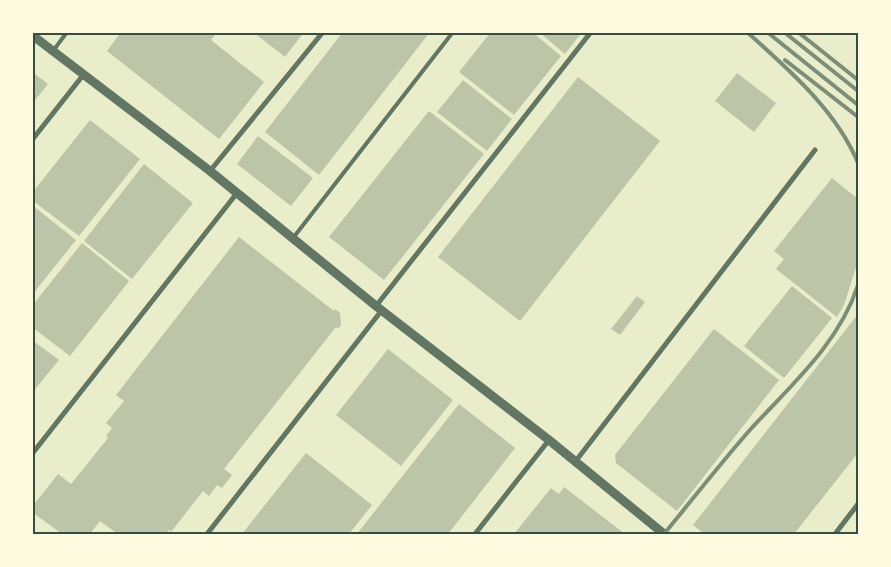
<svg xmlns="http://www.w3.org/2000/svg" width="891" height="567" font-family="'Playfair Display',serif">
  <rect width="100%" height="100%" fill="#e9edc9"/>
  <path fill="#bcc5a7" d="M 121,32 L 217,32 L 211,40 L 264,82 L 219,139 L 107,51 Z
    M 253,32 L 304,32 L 285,57 Z
    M 343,32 L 430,32 L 319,175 L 265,132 Z
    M 491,32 L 532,32 L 561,56 L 514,115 L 459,72 Z
    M 539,32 L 582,32 L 565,54 Z
    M 32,72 L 48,84 L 32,104 Z
    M 737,73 L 776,103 L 754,132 L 715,101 Z
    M 578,77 L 660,141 L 520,321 L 438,257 Z
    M 463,80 L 512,119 L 487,151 L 437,112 Z
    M 429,111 L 484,154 L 384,280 L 329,237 Z
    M 90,120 L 140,159 L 79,236 L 32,200 L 32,193 Z
    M 258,136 L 313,178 L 291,206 L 237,164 Z
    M 144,164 L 193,203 L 132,279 L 84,241 Z
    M 832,178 L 858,199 L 858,261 L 844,305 L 837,317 L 776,269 L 784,259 L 774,251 Z
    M 32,205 L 76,240 L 32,295 Z
    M 239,237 L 334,311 L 335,309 L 340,313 L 341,325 L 338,329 L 336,327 L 224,469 L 232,475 L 222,488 L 217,485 L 209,496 L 203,491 L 171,532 L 169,530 L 166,534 L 118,534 L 100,521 L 90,534 L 62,534 L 32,512 L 32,507 L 58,474 L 71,484 L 108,438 L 106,436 L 112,428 L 106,423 L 124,401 L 116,395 Z
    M 82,243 L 129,281 L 70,356 L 32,327 L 32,306 Z
    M 792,286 L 832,318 L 784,378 L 744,346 Z
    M 637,296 L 645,302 L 620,335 L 611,329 Z
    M 858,314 L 858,453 L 794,534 L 704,534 L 693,525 Z
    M 714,329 L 779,380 L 677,511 L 616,463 L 615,455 Z
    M 32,340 L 59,360 L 32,393 Z
    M 388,349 L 453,400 L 401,466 L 336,415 Z
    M 459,404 L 515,448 L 448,534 L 357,534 Z
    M 306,453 L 372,505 L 349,534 L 242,534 Z
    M 564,487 L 625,534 L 514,534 L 551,488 L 559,494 Z"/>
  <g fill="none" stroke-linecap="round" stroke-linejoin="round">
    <path stroke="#617663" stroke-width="4" d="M 53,51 L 67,32
      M 293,238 L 453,32"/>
    <path stroke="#617663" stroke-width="5" d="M 32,140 L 84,74
      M 210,171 L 323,32
      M 376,306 L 591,32
      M 32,454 L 237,193
      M 575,462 L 815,150
      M 207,534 L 382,310
      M 475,534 L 549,440
      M 835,534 L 858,504"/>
    <path stroke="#617663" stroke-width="9" d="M 32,35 L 210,171 L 376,306 L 549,440 L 664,534"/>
    <path stroke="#7c8e77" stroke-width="4" d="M 747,32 C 789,70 836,110 858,163
      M 767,32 L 858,105
      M 784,32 L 858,91
      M 798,32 L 858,80
      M 785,60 L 858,117
      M 664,534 C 692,500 720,464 749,431 C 790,386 839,344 858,285"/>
  </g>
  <rect width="891" height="567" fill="none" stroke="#fefae0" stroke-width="68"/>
  <rect x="34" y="34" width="823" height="499" fill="none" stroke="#344e41" stroke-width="2"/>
</svg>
